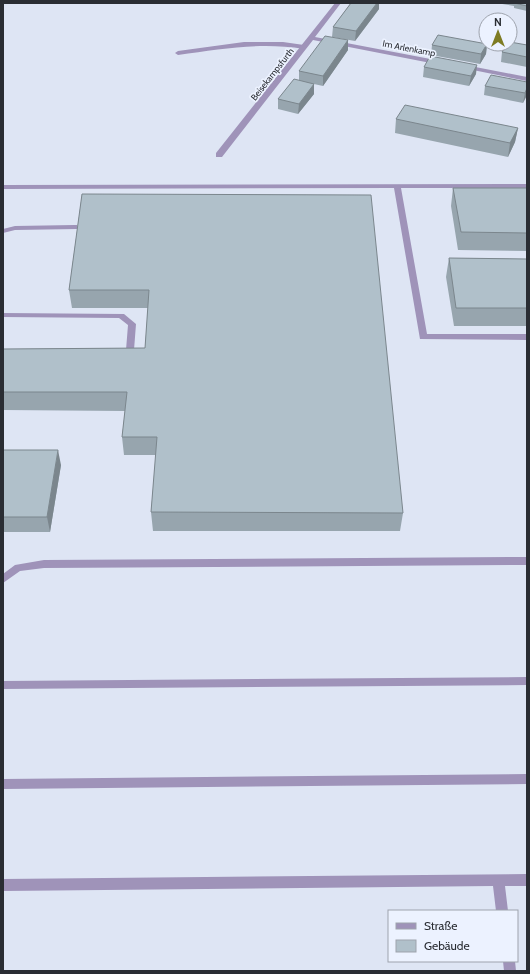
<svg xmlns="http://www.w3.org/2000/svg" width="530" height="974" font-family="Cabin,sans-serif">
  <rect width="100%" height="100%" fill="#dee5f4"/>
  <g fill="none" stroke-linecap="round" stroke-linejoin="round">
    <path fill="#9f93b9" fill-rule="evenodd" d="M 244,42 L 283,42 L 304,45 L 307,47 L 304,49 C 260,42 222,49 178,55 L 175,53 L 178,51 Z
      M 527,184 L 527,188 L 401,188 L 427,334 L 527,334 L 527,340 L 420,339 L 394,188 L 3,189 L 3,185 Z
      M 74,225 L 77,225 L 77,229 L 15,230 L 3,233 L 3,229 L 15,226 Z
      M 3,313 L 124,314 L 136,324 L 134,350 L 130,353 L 126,350 L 128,325 L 119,318 L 3,317 Z
      M 527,557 L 527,565 L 44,568 L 20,571 L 3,583 L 3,574 L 15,565 L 44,560 Z
      M 527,677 L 527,685 L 3,689 L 3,681 Z
      M 527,774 L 527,784 L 3,789 L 3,779 Z
      M 527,874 L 527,886 L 505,886 L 508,911 L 496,911 L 493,886 L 3,891 L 3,879 Z
      M 503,961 L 515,961 L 516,971 L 504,971 Z"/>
    <path fill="#9f93b9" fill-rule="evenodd" d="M 335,3 L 341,3 L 315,37 L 441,61 L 444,63 L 441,65 L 313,40 L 222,157 L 216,157 L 216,153 Z
      M 465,65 L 527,77 L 527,81 L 463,68 L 462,67 Z"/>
  </g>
  <path fill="#97a5ae" d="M 351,3 L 379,3 L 379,9 L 355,41 L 332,37 L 333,27 Z
    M 496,3 L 527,3 L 527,11 L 514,8 L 514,6 Z
    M 348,40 L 348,50 L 323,86 L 314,84 L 314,94 L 298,114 L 278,109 L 278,99 L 299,81 L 299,71 Z
    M 487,44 L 486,54 L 480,64 L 431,55 L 432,45 Z
    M 527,45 L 527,67 L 501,62 L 502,52 Z
    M 424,67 L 476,74 L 469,86 L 423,77 Z
    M 527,82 L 527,95 L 523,103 L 484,95 L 485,86 Z
    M 396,119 L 518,128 L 515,142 L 508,157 L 395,133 Z
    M 453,188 L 527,188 L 527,251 L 458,250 L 451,206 Z
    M 82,194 L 403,513 L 400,531 L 153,531 L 151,512 L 156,455 L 124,455 L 122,437 L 125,411 L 3,410 L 3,349 L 145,348 L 148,308 L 72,308 L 69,290 Z
    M 449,258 L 527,259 L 527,326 L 454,326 L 446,277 Z
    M 3,450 L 61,465 L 50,532 L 3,532 Z"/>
  <path fill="#7b868d" d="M 377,3 L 379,3 L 379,9 L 355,41 L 356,31 Z
    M 348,40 L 348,50 L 323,86 L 323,76 Z
    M 487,44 L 486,54 L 480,64 L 481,54 Z
    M 477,65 L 476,74 L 469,86 L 471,76 Z
    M 314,84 L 314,94 L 298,114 L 299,104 Z
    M 527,88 L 527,95 L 523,103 L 525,93 Z
    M 518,128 L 515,142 L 508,157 L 510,143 Z
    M 58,450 L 61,465 L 50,532 L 47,517 Z"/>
  <path fill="#b0c0ca" stroke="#7b868d" d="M 351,3 L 377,3 L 356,31 L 333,27 Z
    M 514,3 L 527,3 L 527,6 Z
    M 438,35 L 487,44 L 481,54 L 432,45 Z
    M 325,36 L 348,40 L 323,76 L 299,71 Z
    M 510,42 L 527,45 L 527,57 L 502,52 L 507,44 L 510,44 Z
    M 430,56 L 477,65 L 471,76 L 424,67 Z
    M 491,75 L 527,82 L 527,88 L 525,93 L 485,86 Z
    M 294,79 L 314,84 L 299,104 L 278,99 Z
    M 405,105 L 518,128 L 510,143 L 396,119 Z
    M 453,188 L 527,188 L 527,233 L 461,232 Z
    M 82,194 L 371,195 L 403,513 L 151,512 L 157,437 L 122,437 L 127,392 L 3,392 L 3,349 L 145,348 L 149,290 L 69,290 Z
    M 449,258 L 527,259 L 527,308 L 456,308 Z
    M 3,450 L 58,450 L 47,517 L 3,517 Z"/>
  <g text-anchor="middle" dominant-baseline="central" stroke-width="3.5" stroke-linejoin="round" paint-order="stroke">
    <g font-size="9" fill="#2a2d33" stroke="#ecf2ff">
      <text transform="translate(409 48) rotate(11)">Im Arlenkamp</text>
      <text transform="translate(272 74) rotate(-52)">Beisekampsfurth</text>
    </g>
  </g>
  <rect width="530" height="974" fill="none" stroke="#2a2d33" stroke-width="8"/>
  <rect x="388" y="910" width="130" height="52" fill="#ecf2ff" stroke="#9ea3ad"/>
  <rect x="396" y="923" width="20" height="6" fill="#9f93b9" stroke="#9ea3ad"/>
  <text x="424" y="930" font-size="12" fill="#2a2d33">Straße</text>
  <rect x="396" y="940" width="20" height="12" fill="#b0c0ca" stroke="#9ea3ad"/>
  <text x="424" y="950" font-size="12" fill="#2a2d33">Gebäude</text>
  <g transform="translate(498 32)"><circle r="19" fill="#ecf2ff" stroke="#9ea3ad"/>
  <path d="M0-3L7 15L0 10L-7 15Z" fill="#7e7c24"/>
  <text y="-6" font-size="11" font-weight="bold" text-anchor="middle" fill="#2a2d33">N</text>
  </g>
</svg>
